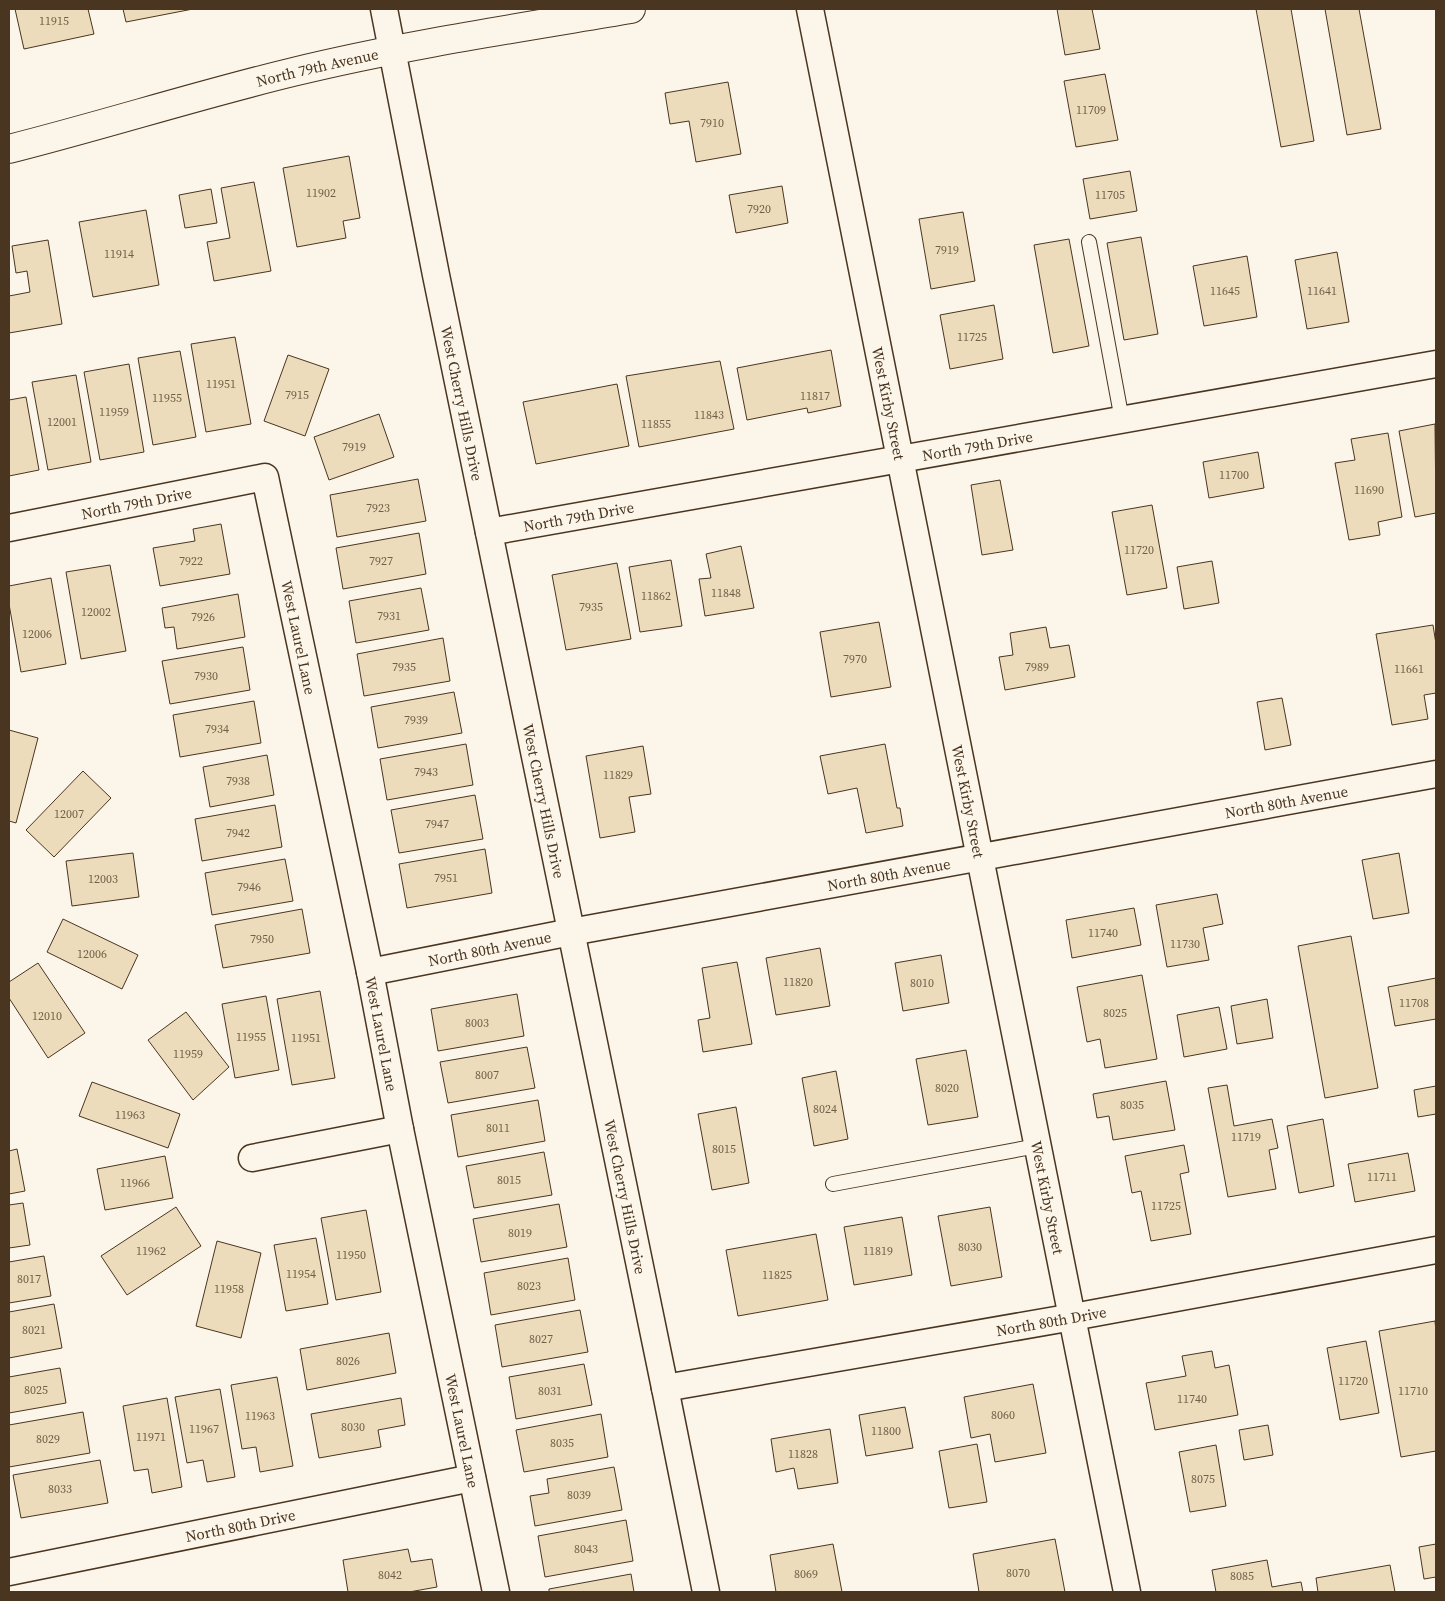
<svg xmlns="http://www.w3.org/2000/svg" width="1445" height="1601" font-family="'Source Serif 4',serif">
  <rect width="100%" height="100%" fill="#fbf6e9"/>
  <path fill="#ecdcbc" stroke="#4a3520" d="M 15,9 L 88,9 L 94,34 L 24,49 Z
    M 123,9 L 193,9 L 126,22 Z
    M 1057,9 L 1092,9 L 1100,49 L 1065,55 Z
    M 1256,9 L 1291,9 L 1314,141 L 1281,147 Z
    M 1325,9 L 1359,9 L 1381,129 L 1347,135 Z
    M 1105,74 L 1118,140 L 1076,147 L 1064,81 Z
    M 728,82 L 741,154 L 696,162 L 689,121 L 670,124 L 665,93 Z
    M 349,156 L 360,218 L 343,221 L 346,238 L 297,247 L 283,168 Z
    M 1130,171 L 1137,211 L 1090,219 L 1083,179 Z
    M 254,182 L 271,271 L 214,281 L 207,242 L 230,238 L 221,188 Z
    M 782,186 L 788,223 L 736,233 L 729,195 Z
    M 211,189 L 217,223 L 185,228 L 179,195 Z
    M 146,210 L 159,285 L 93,297 L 79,222 Z
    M 963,212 L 975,281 L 931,289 L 919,219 Z
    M 1141,237 L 1158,334 L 1124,340 L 1107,243 Z
    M 1069,239 L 1089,346 L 1053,353 L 1034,245 Z
    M 48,240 L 62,324 L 9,333 L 9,296 L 30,292 L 27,271 L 16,273 L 12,246 Z
    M 1337,252 L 1349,322 L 1307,329 L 1295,260 Z
    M 1247,256 L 1257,317 L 1204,326 L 1193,266 Z
    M 994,305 L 1003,359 L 950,369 L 940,315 Z
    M 235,337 L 251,424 L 206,432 L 191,344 Z
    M 831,350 L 841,406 L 808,413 L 807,408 L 747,420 L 737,368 Z
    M 180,351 L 196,437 L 153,445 L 138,358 Z
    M 288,355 L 329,369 L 305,436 L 264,421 Z
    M 720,361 L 734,429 L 639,447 L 626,376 Z
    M 129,364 L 144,452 L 100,460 L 84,372 Z
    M 76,375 L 91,462 L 48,470 L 32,382 Z
    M 617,384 L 629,446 L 536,464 L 523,402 Z
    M 26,397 L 39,470 L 9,476 L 9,400 Z
    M 379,414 L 394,457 L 329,480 L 314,437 Z
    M 1435,424 L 1436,513 L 1415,517 L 1399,431 Z
    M 1388,433 L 1402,517 L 1378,522 L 1380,535 L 1349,540 L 1335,463 L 1355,460 L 1351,439 Z
    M 1258,452 L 1264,488 L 1209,498 L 1203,462 Z
    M 418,479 L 426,521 L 337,537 L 330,495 Z
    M 1000,480 L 1013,550 L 982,555 L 971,485 Z
    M 1152,505 L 1167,588 L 1127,595 L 1112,512 Z
    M 221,524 L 230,574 L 160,586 L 153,548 L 195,541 L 193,529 Z
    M 419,533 L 426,574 L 343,589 L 336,548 Z
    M 741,546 L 754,608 L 705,616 L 699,579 L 711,578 L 706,554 Z
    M 671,560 L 682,626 L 640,632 L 629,567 Z
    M 1212,561 L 1219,603 L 1184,609 L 1177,567 Z
    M 617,563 L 631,639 L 566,650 L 552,575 Z
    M 110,565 L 126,651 L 81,659 L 66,572 Z
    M 51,578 L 66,664 L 21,672 L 9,604 L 9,586 Z
    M 421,588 L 429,630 L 356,643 L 349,601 Z
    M 238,594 L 245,637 L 177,649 L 174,627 L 165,628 L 162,608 Z
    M 879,622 L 891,687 L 831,697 L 820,632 Z
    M 1433,625 L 1436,644 L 1436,693 L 1424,695 L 1428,719 L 1392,725 L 1376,634 Z
    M 1046,627 L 1050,648 L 1069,645 L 1075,677 L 1005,690 L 999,657 L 1013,655 L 1010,633 Z
    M 443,638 L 450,681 L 364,696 L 357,654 Z
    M 243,647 L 250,690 L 170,704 L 162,661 Z
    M 454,692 L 462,733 L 378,748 L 371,707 Z
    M 1282,698 L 1291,745 L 1265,750 L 1257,702 Z
    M 254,701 L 261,743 L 180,757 L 173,715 Z
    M 9,730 L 38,738 L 16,823 L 9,821 Z
    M 466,744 L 473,785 L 387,800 L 380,759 Z
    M 885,744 L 897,808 L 900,808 L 903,826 L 866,833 L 857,788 L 828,794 L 820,756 Z
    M 643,746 L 651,794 L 629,797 L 635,832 L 600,838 L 586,756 Z
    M 267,755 L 274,795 L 210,807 L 203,767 Z
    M 83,771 L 111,798 L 54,857 L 26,830 Z
    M 475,795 L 483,839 L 399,853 L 391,810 Z
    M 275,805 L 282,847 L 202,861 L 195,819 Z
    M 485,849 L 492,893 L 407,908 L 399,864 Z
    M 133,853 L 139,897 L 72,906 L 66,861 Z
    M 1399,853 L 1409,913 L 1373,919 L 1362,860 Z
    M 285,859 L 293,901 L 212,915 L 205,873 Z
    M 1217,894 L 1223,924 L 1203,928 L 1209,960 L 1167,967 L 1156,905 Z
    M 1134,908 L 1141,945 L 1072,958 L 1066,920 Z
    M 302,909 L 310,953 L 223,968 L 215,925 Z
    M 63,919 L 138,955 L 122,989 L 47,952 Z
    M 1351,936 L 1378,1088 L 1325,1098 L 1298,946 Z
    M 820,948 L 830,1006 L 776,1015 L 766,958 Z
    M 941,955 L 949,1003 L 903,1011 L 895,963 Z
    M 737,962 L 752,1044 L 703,1052 L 698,1020 L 710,1018 L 702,968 Z
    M 38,963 L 85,1033 L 48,1058 L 9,998 L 9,982 Z
    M 1142,975 L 1157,1059 L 1105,1068 L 1100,1039 L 1087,1042 L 1077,987 Z
    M 1436,978 L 1436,1019 L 1395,1026 L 1388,987 Z
    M 320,991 L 335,1078 L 292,1085 L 277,999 Z
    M 517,994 L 524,1036 L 438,1051 L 431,1009 Z
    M 266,996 L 279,1070 L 235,1078 L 222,1004 Z
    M 1267,999 L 1273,1038 L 1237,1044 L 1231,1006 Z
    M 1219,1007 L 1227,1049 L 1184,1057 L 1177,1015 Z
    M 186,1012 L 229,1067 L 193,1100 L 148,1040 Z
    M 527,1047 L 535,1088 L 448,1103 L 440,1062 Z
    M 966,1050 L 978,1117 L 928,1125 L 916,1059 Z
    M 836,1071 L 848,1139 L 814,1146 L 802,1078 Z
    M 1166,1081 L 1175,1130 L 1113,1140 L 1109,1116 L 1097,1118 L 1093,1094 Z
    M 92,1082 L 180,1114 L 168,1148 L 79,1116 Z
    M 1227,1085 L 1234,1126 L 1272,1119 L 1278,1148 L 1269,1150 L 1276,1189 L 1228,1197 L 1208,1088 Z
    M 1436,1086 L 1436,1114 L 1418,1117 L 1414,1090 Z
    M 538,1100 L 545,1141 L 458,1157 L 451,1115 Z
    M 736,1107 L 749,1183 L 712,1190 L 698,1114 Z
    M 1323,1119 L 1334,1186 L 1299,1193 L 1287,1126 Z
    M 1184,1145 L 1189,1172 L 1180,1174 L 1191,1234 L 1151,1241 L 1141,1191 L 1132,1193 L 1125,1156 Z
    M 17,1149 L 25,1191 L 9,1194 L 9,1151 Z
    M 544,1152 L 552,1195 L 474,1208 L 466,1166 Z
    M 1408,1153 L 1415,1191 L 1355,1202 L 1348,1164 Z
    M 165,1156 L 173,1198 L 105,1210 L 97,1169 Z
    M 23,1203 L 30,1245 L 9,1248 L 9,1205 Z
    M 559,1204 L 567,1247 L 481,1262 L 473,1219 Z
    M 176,1207 L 201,1246 L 127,1295 L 101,1256 Z
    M 990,1207 L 1002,1277 L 951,1286 L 938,1216 Z
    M 366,1210 L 381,1292 L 336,1300 L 321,1218 Z
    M 902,1217 L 912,1275 L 854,1285 L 844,1227 Z
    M 816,1234 L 828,1300 L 738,1316 L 726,1250 Z
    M 316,1238 L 328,1304 L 286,1311 L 274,1245 Z
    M 217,1241 L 261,1253 L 241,1338 L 196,1326 Z
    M 44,1256 L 51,1296 L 9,1303 L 9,1262 Z
    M 568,1258 L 575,1300 L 491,1315 L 484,1273 Z
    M 54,1304 L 62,1348 L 9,1358 L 9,1312 Z
    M 580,1310 L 588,1352 L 502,1367 L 495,1325 Z
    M 1435,1321 L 1436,1331 L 1436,1451 L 1401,1457 L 1379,1331 Z
    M 389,1333 L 396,1373 L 307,1390 L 300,1349 Z
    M 1366,1341 L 1379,1413 L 1340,1420 L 1327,1348 Z
    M 1212,1351 L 1215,1368 L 1229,1365 L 1238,1415 L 1155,1430 L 1146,1383 L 1186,1376 L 1182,1356 Z
    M 584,1364 L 592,1405 L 516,1419 L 509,1377 Z
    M 60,1368 L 66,1403 L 9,1413 L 9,1377 Z
    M 277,1377 L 293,1466 L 260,1472 L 256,1447 L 242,1449 L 231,1385 Z
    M 1033,1384 L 1046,1453 L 995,1462 L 990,1434 L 971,1438 L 964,1397 Z
    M 220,1389 L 235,1477 L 207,1482 L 203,1460 L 187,1463 L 175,1397 Z
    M 167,1398 L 182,1487 L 152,1493 L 148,1469 L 134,1471 L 123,1406 Z
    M 401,1398 L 405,1425 L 378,1430 L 381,1447 L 319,1458 L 311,1414 Z
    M 905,1407 L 913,1448 L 866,1456 L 859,1415 Z
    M 83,1412 L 90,1453 L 9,1467 L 9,1425 Z
    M 601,1414 L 608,1457 L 524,1472 L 516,1430 Z
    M 1268,1425 L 1273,1455 L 1244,1460 L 1239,1430 Z
    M 830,1429 L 838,1483 L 798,1489 L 794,1468 L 776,1472 L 771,1439 Z
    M 977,1444 L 987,1502 L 949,1508 L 939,1451 Z
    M 1216,1445 L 1226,1506 L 1190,1512 L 1179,1452 Z
    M 100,1460 L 108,1503 L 21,1518 L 13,1475 Z
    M 614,1467 L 622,1510 L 535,1526 L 530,1496 L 549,1493 L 547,1479 Z
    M 626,1520 L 633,1561 L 545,1577 L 538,1536 Z
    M 1055,1539 L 1065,1592 L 979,1592 L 973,1554 Z
    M 833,1544 L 842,1592 L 776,1592 L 770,1555 Z
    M 1436,1544 L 1436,1577 L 1424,1579 L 1419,1547 Z
    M 408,1549 L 411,1562 L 432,1559 L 437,1587 L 409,1592 L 348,1592 L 343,1560 Z
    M 1267,1560 L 1272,1587 L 1301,1582 L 1303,1592 L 1216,1592 L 1212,1570 Z
    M 1390,1565 L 1395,1592 L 1318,1592 L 1316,1578 Z
    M 631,1574 L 634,1592 L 549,1592 L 549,1589 Z"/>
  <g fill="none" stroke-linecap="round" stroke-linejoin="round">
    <g stroke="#4a3520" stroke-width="16">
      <path id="service" d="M 1089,242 L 1122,420
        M 833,1184 L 1037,1146"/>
    </g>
    <g stroke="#4a3520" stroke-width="29">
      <g id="minor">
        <path id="s1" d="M 384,9 L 436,275 L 665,1388 L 706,1592"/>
        <path id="s2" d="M 810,9 L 1127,1592"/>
        <path id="s3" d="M 9,528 L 265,477 L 370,972 L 400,1129 L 496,1592"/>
        <path id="s4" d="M 489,532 L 1436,364"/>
        <path id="s5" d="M 370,972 L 571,932 L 1436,774"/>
        <path d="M 252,1158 L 400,1129"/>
        <path id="s6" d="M 665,1388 L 1073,1317 L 1436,1250"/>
        <path id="s7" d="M 9,1572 L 472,1478"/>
      </g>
    </g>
    <g stroke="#4a3520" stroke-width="30">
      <g id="tertiary">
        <path id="s8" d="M 9,149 C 104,125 198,95 293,72 C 404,45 518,28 631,9"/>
      </g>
    </g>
    <use href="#service" stroke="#fbf6e9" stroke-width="14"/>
    <use href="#minor" stroke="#fbf6e9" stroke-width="26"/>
    <use href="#tertiary" stroke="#fbf6e9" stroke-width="28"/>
  </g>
  <g text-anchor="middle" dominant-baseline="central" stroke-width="4" stroke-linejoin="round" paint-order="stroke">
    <g font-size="12" fill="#725f47">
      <text x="54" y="21">11915</text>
      <text x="1091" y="110">11709</text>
      <text x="712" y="123">7910</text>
      <text x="321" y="193">11902</text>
      <text x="1110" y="195">11705</text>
      <text x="759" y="209">7920</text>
      <text x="947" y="250">7919</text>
      <text x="119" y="254">11914</text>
      <text x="1225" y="291">11645</text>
      <text x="1322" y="291">11641</text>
      <text x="972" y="337">11725</text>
      <text x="221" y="384">11951</text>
      <text x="297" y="395">7915</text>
      <text x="815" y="396">11817</text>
      <text x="167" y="398">11955</text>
      <text x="114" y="412">11959</text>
      <text x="709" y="415">11843</text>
      <text x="62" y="422">12001</text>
      <text x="656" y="424">11855</text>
      <text x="354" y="447">7919</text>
      <text x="1234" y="475">11700</text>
      <text x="1369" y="490">11690</text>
      <text x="378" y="508">7923</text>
      <text x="1139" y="550">11720</text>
      <text x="191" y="561">7922</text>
      <text x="381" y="561">7927</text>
      <text x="726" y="593">11848</text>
      <text x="656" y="596">11862</text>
      <text x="591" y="607">7935</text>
      <text x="96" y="612">12002</text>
      <text x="389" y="616">7931</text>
      <text x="203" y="617">7926</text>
      <text x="37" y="634">12006</text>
      <text x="855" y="659">7970</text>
      <text x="404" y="667">7935</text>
      <text x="1037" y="667">7989</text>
      <text x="1409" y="669">11661</text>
      <text x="206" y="676">7930</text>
      <text x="416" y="720">7939</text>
      <text x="217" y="729">7934</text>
      <text x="426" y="772">7943</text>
      <text x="618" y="775">11829</text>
      <text x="238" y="781">7938</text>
      <text x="69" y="814">12007</text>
      <text x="437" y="824">7947</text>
      <text x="238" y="833">7942</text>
      <text x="446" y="878">7951</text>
      <text x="103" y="879">12003</text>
      <text x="249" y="887">7946</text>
      <text x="1103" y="933">11740</text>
      <text x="262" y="939">7950</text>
      <text x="1185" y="944">11730</text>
      <text x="92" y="954">12006</text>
      <text x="798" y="982">11820</text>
      <text x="922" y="983">8010</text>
      <text x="1414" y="1003">11708</text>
      <text x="1115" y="1013">8025</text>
      <text x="47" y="1016">12010</text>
      <text x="477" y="1023">8003</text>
      <text x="251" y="1037">11955</text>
      <text x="306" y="1038">11951</text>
      <text x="188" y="1054">11959</text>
      <text x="487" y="1075">8007</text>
      <text x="947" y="1088">8020</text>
      <text x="1132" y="1105">8035</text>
      <text x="825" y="1109">8024</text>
      <text x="130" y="1115">11963</text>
      <text x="498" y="1128">8011</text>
      <text x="1246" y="1137">11719</text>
      <text x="724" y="1149">8015</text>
      <text x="1382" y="1177">11711</text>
      <text x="509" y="1180">8015</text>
      <text x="135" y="1183">11966</text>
      <text x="1166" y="1206">11725</text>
      <text x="520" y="1233">8019</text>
      <text x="970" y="1247">8030</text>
      <text x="151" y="1251">11962</text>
      <text x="878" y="1251">11819</text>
      <text x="351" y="1255">11950</text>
      <text x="301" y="1274">11954</text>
      <text x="777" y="1275">11825</text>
      <text x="29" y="1279">8017</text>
      <text x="529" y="1286">8023</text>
      <text x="229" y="1289">11958</text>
      <text x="34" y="1330">8021</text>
      <text x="541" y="1339">8027</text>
      <text x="348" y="1361">8026</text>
      <text x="1353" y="1381">11720</text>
      <text x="36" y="1390">8025</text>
      <text x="550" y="1391">8031</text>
      <text x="1413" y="1391">11710</text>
      <text x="1192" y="1399">11740</text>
      <text x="1003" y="1415">8060</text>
      <text x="260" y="1416">11963</text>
      <text x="353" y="1427">8030</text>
      <text x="204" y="1429">11967</text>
      <text x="886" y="1431">11800</text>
      <text x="151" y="1437">11971</text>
      <text x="48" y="1439">8029</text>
      <text x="562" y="1443">8035</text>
      <text x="803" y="1454">11828</text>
      <text x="1203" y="1479">8075</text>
      <text x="60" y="1489">8033</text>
      <text x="579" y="1495">8039</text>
      <text x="586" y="1549">8043</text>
      <text x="1018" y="1573">8070</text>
      <text x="806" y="1574">8069</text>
      <text x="390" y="1575">8042</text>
      <text x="1242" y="1576">8085</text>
    </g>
    <g font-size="15" fill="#4a3520" stroke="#fbf6e9">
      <text stroke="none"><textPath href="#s8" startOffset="319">North 79th Avenue</textPath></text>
      <text stroke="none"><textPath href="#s2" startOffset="402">West Kirby Street</textPath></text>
      <text stroke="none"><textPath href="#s1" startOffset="402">West Cherry Hills Drive</textPath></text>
      <text stroke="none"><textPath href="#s4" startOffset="496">North 79th Drive</textPath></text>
      <text stroke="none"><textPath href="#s3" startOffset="130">North 79th Drive</textPath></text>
      <text stroke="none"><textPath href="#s4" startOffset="91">North 79th Drive</textPath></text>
      <text stroke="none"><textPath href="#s3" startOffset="425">West Laurel Lane</textPath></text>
      <text stroke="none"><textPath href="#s2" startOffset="808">West Kirby Street</textPath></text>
      <text stroke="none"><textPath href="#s1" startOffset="808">West Cherry Hills Drive</textPath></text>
      <text stroke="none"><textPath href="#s5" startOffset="932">North 80th Avenue</textPath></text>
      <text stroke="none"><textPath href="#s5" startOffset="528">North 80th Avenue</textPath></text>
      <text stroke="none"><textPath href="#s5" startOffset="122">North 80th Avenue</textPath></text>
      <text stroke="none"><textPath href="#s3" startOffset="830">West Laurel Lane</textPath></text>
      <text stroke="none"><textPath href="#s1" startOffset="1212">West Cherry Hills Drive</textPath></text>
      <text stroke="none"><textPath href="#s2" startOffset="1212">West Kirby Street</textPath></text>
      <text stroke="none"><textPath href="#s6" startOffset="392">North 80th Drive</textPath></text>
      <text stroke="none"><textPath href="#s3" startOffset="1235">West Laurel Lane</textPath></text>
      <text stroke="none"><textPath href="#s7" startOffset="236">North 80th Drive</textPath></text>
    </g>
  </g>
  <rect width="1445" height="1601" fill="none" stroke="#4a3520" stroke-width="20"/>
</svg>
